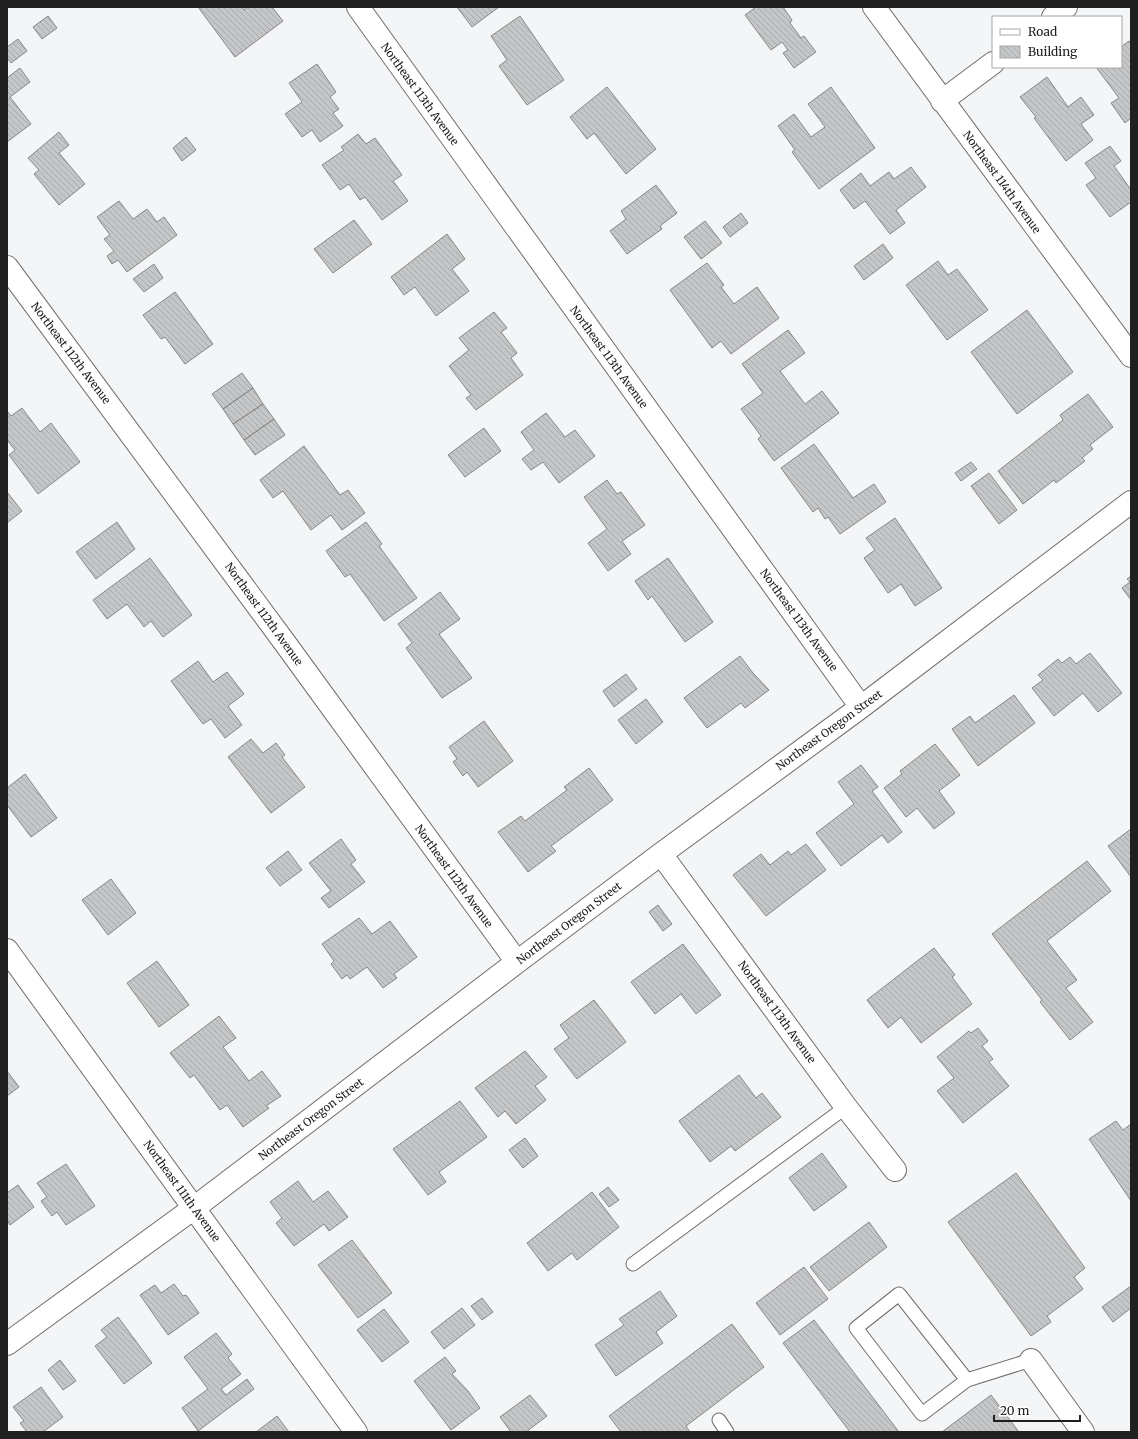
<svg xmlns="http://www.w3.org/2000/svg" width="1138" height="1439" font-family="Merriweather,serif">
  <defs>
    <pattern id="building-back-hatch" width="6" height="6" patternUnits="userSpaceOnUse"><rect width="6" height="6" fill="#c4c6c7"/><path d="M-1 5l2 2M0 0l6 6M5-1l2 2" fill="none" stroke="#a8aaab"/></pattern>
  </defs>
  <rect width="100%" height="100%" fill="#f3f5f6"/>
  <path fill="url(#building-back-hatch)" stroke="#868788" d="M 198,7 L 242,7 L 244,10 L 248,7 L 272,7 L 283,21 L 235,57 Z
    M 457,7 L 499,7 L 472,27 Z
    M 756,7 L 783,7 L 792,20 L 790,23 L 801,38 L 804,36 L 816,52 L 794,68 L 783,53 L 788,50 L 782,42 L 771,50 L 745,15 Z
    M 48,16 L 57,28 L 42,39 L 33,27 Z
    M 520,16 L 564,80 L 527,105 L 499,66 L 507,60 L 491,36 Z
    M 18,39 L 27,51 L 11,63 L 7,58 L 7,47 Z
    M 1129,41 L 1131,43 L 1131,118 L 1125,123 L 1111,103 L 1119,98 L 1096,67 L 1121,67 L 1121,47 Z
    M 317,64 L 336,92 L 330,97 L 339,109 L 333,113 L 343,126 L 320,142 L 312,130 L 302,137 L 285,114 L 302,102 L 289,83 Z
    M 20,68 L 30,82 L 10,97 L 31,124 L 7,142 L 7,78 Z
    M 1047,77 L 1068,107 L 1081,97 L 1094,115 L 1081,124 L 1093,140 L 1066,161 L 1034,118 L 1036,117 L 1020,97 Z
    M 607,87 L 656,149 L 626,174 L 594,133 L 587,139 L 570,117 Z
    M 831,87 L 875,148 L 819,189 L 792,152 L 795,150 L 778,126 L 794,114 L 811,137 L 825,127 L 808,104 Z
    M 59,132 L 69,145 L 59,153 L 85,184 L 59,205 L 34,174 L 39,170 L 28,158 Z
    M 358,134 L 366,144 L 375,138 L 402,175 L 393,181 L 408,201 L 382,220 L 365,197 L 360,200 L 349,184 L 340,190 L 322,165 L 344,150 L 341,147 Z
    M 186,137 L 196,150 L 182,161 L 173,148 Z
    M 1110,146 L 1121,161 L 1114,166 L 1131,190 L 1131,202 L 1110,217 L 1086,185 L 1096,178 L 1085,163 Z
    M 911,167 L 926,187 L 896,210 L 905,223 L 890,234 L 865,201 L 854,209 L 840,190 L 861,173 L 870,186 L 889,172 L 894,179 Z
    M 656,185 L 677,213 L 660,226 L 662,229 L 627,254 L 610,231 L 626,219 L 621,211 Z
    M 119,201 L 133,219 L 147,209 L 157,222 L 164,217 L 177,235 L 127,272 L 118,260 L 112,264 L 107,256 L 114,251 L 104,239 L 110,235 L 97,217 Z
    M 741,213 L 748,223 L 730,237 L 723,227 Z
    M 354,220 L 372,244 L 333,273 L 314,249 Z
    M 705,221 L 722,243 L 701,259 L 684,237 Z
    M 447,234 L 465,259 L 452,269 L 469,291 L 436,316 L 415,287 L 404,295 L 391,277 Z
    M 883,244 L 893,258 L 864,280 L 854,266 Z
    M 938,261 L 948,275 L 957,269 L 988,310 L 947,340 L 906,285 Z
    M 707,263 L 724,285 L 721,287 L 734,304 L 757,287 L 779,318 L 731,354 L 721,341 L 712,348 L 670,290 Z
    M 154,264 L 163,278 L 144,292 L 133,279 Z
    M 175,292 L 213,344 L 185,364 L 165,337 L 161,339 L 143,315 Z
    M 1027,310 L 1073,372 L 1017,414 L 971,352 Z
    M 494,312 L 507,328 L 501,332 L 517,353 L 511,358 L 523,375 L 476,410 L 466,398 L 471,395 L 449,366 L 469,350 L 459,338 Z
    M 788,330 L 805,353 L 780,371 L 805,404 L 822,391 L 839,413 L 774,461 L 758,439 L 761,436 L 741,409 L 763,393 L 742,364 Z
    M 242,373 L 253,388 L 223,409 L 212,394 Z
    M 253,388 L 263,404 L 233,424 L 223,409 Z
    M 1088,394 L 1113,427 L 1090,445 L 1093,449 L 1082,458 L 1085,461 L 1056,483 L 1054,480 L 1023,504 L 998,471 L 1063,420 L 1060,415 Z
    M 263,404 L 274,419 L 244,440 L 233,424 Z
    M 22,408 L 40,432 L 51,423 L 80,462 L 38,494 L 9,455 L 15,450 L 7,440 L 7,411 L 11,416 Z
    M 546,413 L 565,437 L 575,430 L 595,456 L 559,483 L 543,462 L 531,470 L 522,459 L 534,450 L 521,432 Z
    M 274,419 L 285,435 L 255,455 L 244,440 Z
    M 484,428 L 501,451 L 465,477 L 448,455 Z
    M 814,444 L 853,498 L 874,484 L 886,502 L 840,534 L 828,517 L 825,519 L 818,508 L 813,512 L 781,468 Z
    M 304,446 L 340,495 L 348,490 L 365,513 L 342,530 L 331,515 L 311,530 L 283,491 L 273,498 L 260,480 Z
    M 971,462 L 977,469 L 961,481 L 955,473 Z
    M 989,473 L 1017,510 L 999,524 L 971,486 Z
    M 607,480 L 617,494 L 621,492 L 645,525 L 622,541 L 631,554 L 608,571 L 588,543 L 607,529 L 584,497 Z
    M 7,492 L 22,511 L 7,523 Z
    M 895,518 L 942,588 L 915,606 L 901,584 L 888,593 L 864,558 L 875,550 L 866,538 Z
    M 117,522 L 135,549 L 96,579 L 76,552 Z
    M 366,522 L 382,544 L 379,546 L 417,598 L 384,621 L 350,574 L 345,577 L 326,551 Z
    M 150,558 L 192,615 L 163,637 L 151,621 L 144,627 L 127,604 L 107,619 L 93,600 Z
    M 668,558 L 713,622 L 685,642 L 652,596 L 648,600 L 635,581 Z
    M 1131,576 L 1131,600 L 1122,588 L 1130,582 L 1127,579 Z
    M 440,592 L 460,619 L 439,634 L 472,678 L 442,698 L 406,648 L 412,643 L 398,624 Z
    M 1090,653 L 1122,693 L 1098,712 L 1083,693 L 1054,716 L 1032,688 L 1043,680 L 1038,675 L 1058,659 L 1062,663 L 1070,657 L 1076,664 Z
    M 740,656 L 753,673 L 769,690 L 745,708 L 741,703 L 707,728 L 684,698 Z
    M 198,661 L 213,682 L 227,672 L 244,694 L 228,706 L 242,725 L 225,738 L 211,719 L 203,724 L 171,681 Z
    M 626,674 L 637,689 L 614,707 L 603,691 Z
    M 1014,695 L 1035,723 L 978,766 L 952,729 L 970,716 L 975,723 Z
    M 646,699 L 663,722 L 636,744 L 618,720 Z
    M 484,721 L 513,761 L 478,787 L 467,772 L 463,776 L 453,762 L 457,759 L 449,747 Z
    M 251,739 L 263,753 L 276,743 L 285,755 L 282,757 L 305,787 L 271,813 L 228,757 Z
    M 935,744 L 960,775 L 939,791 L 955,813 L 934,829 L 917,808 L 906,817 L 884,788 L 902,774 L 900,771 Z
    M 861,765 L 878,787 L 872,791 L 902,832 L 888,843 L 882,835 L 841,866 L 816,833 L 854,804 L 838,782 Z
    M 589,768 L 613,800 L 551,846 L 556,851 L 528,872 L 498,832 L 521,816 L 525,821 L 567,790 L 564,787 Z
    M 25,774 L 57,818 L 31,837 L 7,805 L 7,788 Z
    M 1131,829 L 1131,877 L 1108,846 Z
    M 341,839 L 356,860 L 351,864 L 365,882 L 329,908 L 321,898 L 331,891 L 309,863 Z
    M 806,844 L 826,870 L 766,916 L 733,875 L 761,854 L 770,865 L 788,851 L 791,855 Z
    M 288,851 L 302,870 L 280,886 L 266,868 Z
    M 1087,861 L 1111,891 L 1047,941 L 1077,980 L 1066,988 L 1093,1022 L 1070,1040 L 1040,1002 L 1042,1000 L 992,934 Z
    M 111,879 L 136,913 L 108,935 L 82,900 Z
    M 658,905 L 672,924 L 663,931 L 649,912 Z
    M 359,918 L 372,934 L 390,921 L 417,957 L 394,974 L 397,978 L 383,988 L 367,967 L 350,979 L 347,975 L 342,979 L 331,964 L 334,961 L 322,944 Z
    M 683,944 L 721,995 L 696,1014 L 681,994 L 655,1014 L 631,982 Z
    M 934,948 L 955,975 L 952,977 L 972,1004 L 921,1043 L 901,1017 L 888,1028 L 867,1000 Z
    M 157,961 L 189,1005 L 159,1027 L 127,983 Z
    M 594,1000 L 626,1042 L 577,1079 L 554,1049 L 569,1038 L 560,1025 Z
    M 219,1016 L 236,1038 L 223,1047 L 249,1081 L 262,1071 L 281,1096 L 266,1106 L 269,1108 L 243,1127 L 227,1105 L 220,1110 L 194,1075 L 190,1078 L 170,1053 Z
    M 978,1028 L 988,1041 L 982,1046 L 993,1059 L 989,1062 L 1009,1086 L 963,1123 L 937,1091 L 954,1078 L 937,1057 L 969,1031 L 971,1033 Z
    M 525,1051 L 547,1077 L 535,1086 L 546,1100 L 516,1124 L 505,1111 L 498,1117 L 475,1088 Z
    M 7,1071 L 19,1087 L 7,1096 Z
    M 739,1075 L 756,1098 L 762,1093 L 781,1117 L 735,1151 L 731,1146 L 710,1162 L 679,1121 Z
    M 460,1101 L 487,1137 L 439,1172 L 446,1182 L 428,1195 L 393,1149 Z
    M 1116,1121 L 1123,1130 L 1131,1124 L 1131,1201 L 1089,1139 Z
    M 525,1138 L 538,1156 L 523,1168 L 509,1150 Z
    M 822,1153 L 847,1187 L 814,1211 L 789,1178 Z
    M 66,1164 L 95,1206 L 66,1225 L 57,1212 L 52,1216 L 41,1201 L 47,1197 L 37,1183 Z
    M 1016,1173 L 1085,1268 L 1074,1277 L 1083,1289 L 1047,1316 L 1051,1322 L 1031,1336 L 948,1222 Z
    M 298,1181 L 313,1202 L 328,1191 L 348,1217 L 329,1231 L 324,1224 L 294,1246 L 276,1223 L 282,1218 L 270,1202 Z
    M 18,1185 L 34,1207 L 10,1225 L 7,1220 L 7,1193 Z
    M 608,1187 L 619,1200 L 609,1207 L 599,1194 Z
    M 592,1192 L 619,1227 L 577,1260 L 572,1253 L 548,1271 L 527,1243 Z
    M 869,1222 L 887,1247 L 829,1291 L 810,1267 Z
    M 352,1240 L 392,1293 L 358,1318 L 318,1265 Z
    M 804,1267 L 828,1299 L 780,1335 L 756,1303 Z
    M 174,1284 L 183,1296 L 186,1295 L 199,1313 L 168,1335 L 140,1295 L 155,1285 L 161,1293 Z
    M 1131,1286 L 1131,1308 L 1113,1322 L 1102,1307 Z
    M 660,1291 L 677,1316 L 656,1332 L 663,1343 L 616,1376 L 595,1345 L 624,1325 L 619,1319 Z
    M 482,1298 L 493,1312 L 482,1320 L 471,1306 Z
    M 462,1308 L 475,1325 L 444,1349 L 431,1332 Z
    M 384,1309 L 409,1342 L 382,1362 L 357,1330 Z
    M 118,1317 L 152,1363 L 124,1384 L 95,1346 L 107,1337 L 101,1330 Z
    M 814,1320 L 899,1432 L 850,1432 L 783,1343 Z
    M 732,1324 L 764,1367 L 686,1426 L 690,1432 L 621,1432 L 609,1416 Z
    M 216,1333 L 232,1354 L 228,1358 L 241,1374 L 221,1389 L 226,1395 L 247,1379 L 254,1389 L 198,1431 L 182,1408 L 208,1389 L 184,1357 Z
    M 445,1357 L 456,1371 L 452,1374 L 468,1391 L 480,1408 L 451,1430 L 414,1381 Z
    M 60,1360 L 76,1381 L 63,1390 L 48,1370 Z
    M 41,1387 L 63,1417 L 43,1432 L 27,1432 L 20,1423 L 24,1421 L 13,1407 Z
    M 530,1395 L 547,1416 L 526,1432 L 511,1432 L 500,1417 Z
    M 991,1395 L 1019,1432 L 942,1432 Z
    M 277,1416 L 289,1432 L 256,1432 Z"/>
  <g fill="none" stroke-linecap="round" stroke-linejoin="round">
    <g stroke="#6d6e70" stroke-width="15">
      <path id="service" d="M 633,1264 L 846,1107
        M 967,1380 L 899,1294 L 856,1328 L 922,1414 L 967,1380 L 1031,1360
        M 719,1420 L 727,1432"/>
    </g>
    <g stroke="#6d6e70" stroke-width="24">
      <path id="minor" d="M 358,7 L 861,707
        M 874,7 L 1131,356
        M 1053,17 L 1066,7
        M 942,101 L 993,63
        M 7,267 L 285,643 L 517,962
        M 661,854 L 846,1107 L 895,1170
        M 7,950 L 356,1432
        M 7,1344 L 194,1208 L 517,962 L 661,854 L 861,707 L 1131,502
        M 1031,1360 L 1083,1432"/>
    </g>
    <use href="#service" stroke="#fff" stroke-width="13"/>
    <use href="#minor" stroke="#fff" stroke-width="22"/>
  </g>
  <g text-anchor="middle" dominant-baseline="central" stroke-width="3.5" stroke-linejoin="round" paint-order="stroke">
    <g font-size="11" fill="#202021" stroke="#fff">
      <text transform="translate(420 94) rotate(54)">Northeast 113th Avenue</text>
      <text transform="translate(1002 182) rotate(54)">Northeast 114th Avenue</text>
      <text transform="translate(71 353) rotate(53)">Northeast 112th Avenue</text>
      <text transform="translate(609 357) rotate(54)">Northeast 113th Avenue</text>
      <text transform="translate(264 614) rotate(54)">Northeast 112th Avenue</text>
      <text transform="translate(799 620) rotate(54)">Northeast 113th Avenue</text>
      <text transform="translate(829 730) rotate(-36)">Northeast Oregon Street</text>
      <text transform="translate(454 876) rotate(54)">Northeast 112th Avenue</text>
      <text transform="translate(569 923) rotate(-37)">Northeast Oregon Street</text>
      <text transform="translate(777 1012) rotate(54)">Northeast 113th Avenue</text>
      <text transform="translate(311 1119) rotate(-37)">Northeast Oregon Street</text>
      <text transform="translate(182 1191) rotate(54)">Northeast 111th Avenue</text>
    </g>
  </g>
  <rect width="1138" height="1439" fill="none" stroke="#202021" stroke-width="16"/>
  <rect x="992" y="16" width="130" height="52" fill="#ffffff" stroke="#a6a6a6"/>
  <rect x="1000" y="29" width="20" height="6" fill="#ffffff" stroke="#a6a6a6"/>
  <text x="1028" y="36" font-size="12" fill="#202021">Road</text>
  <rect x="1000" y="46" width="20" height="12" fill="url(#building-back-hatch)" stroke="#a6a6a6"/>
  <text x="1028" y="56" font-size="12" fill="#202021">Building</text>
  <path d="M994 1415v6h86v-6" fill="none" stroke="#202021" stroke-width="2"/>
  <text x="1000" y="1415" font-size="12" fill="#202021" stroke="#ffffff" stroke-width="3" paint-order="stroke">20 m</text>
</svg>
